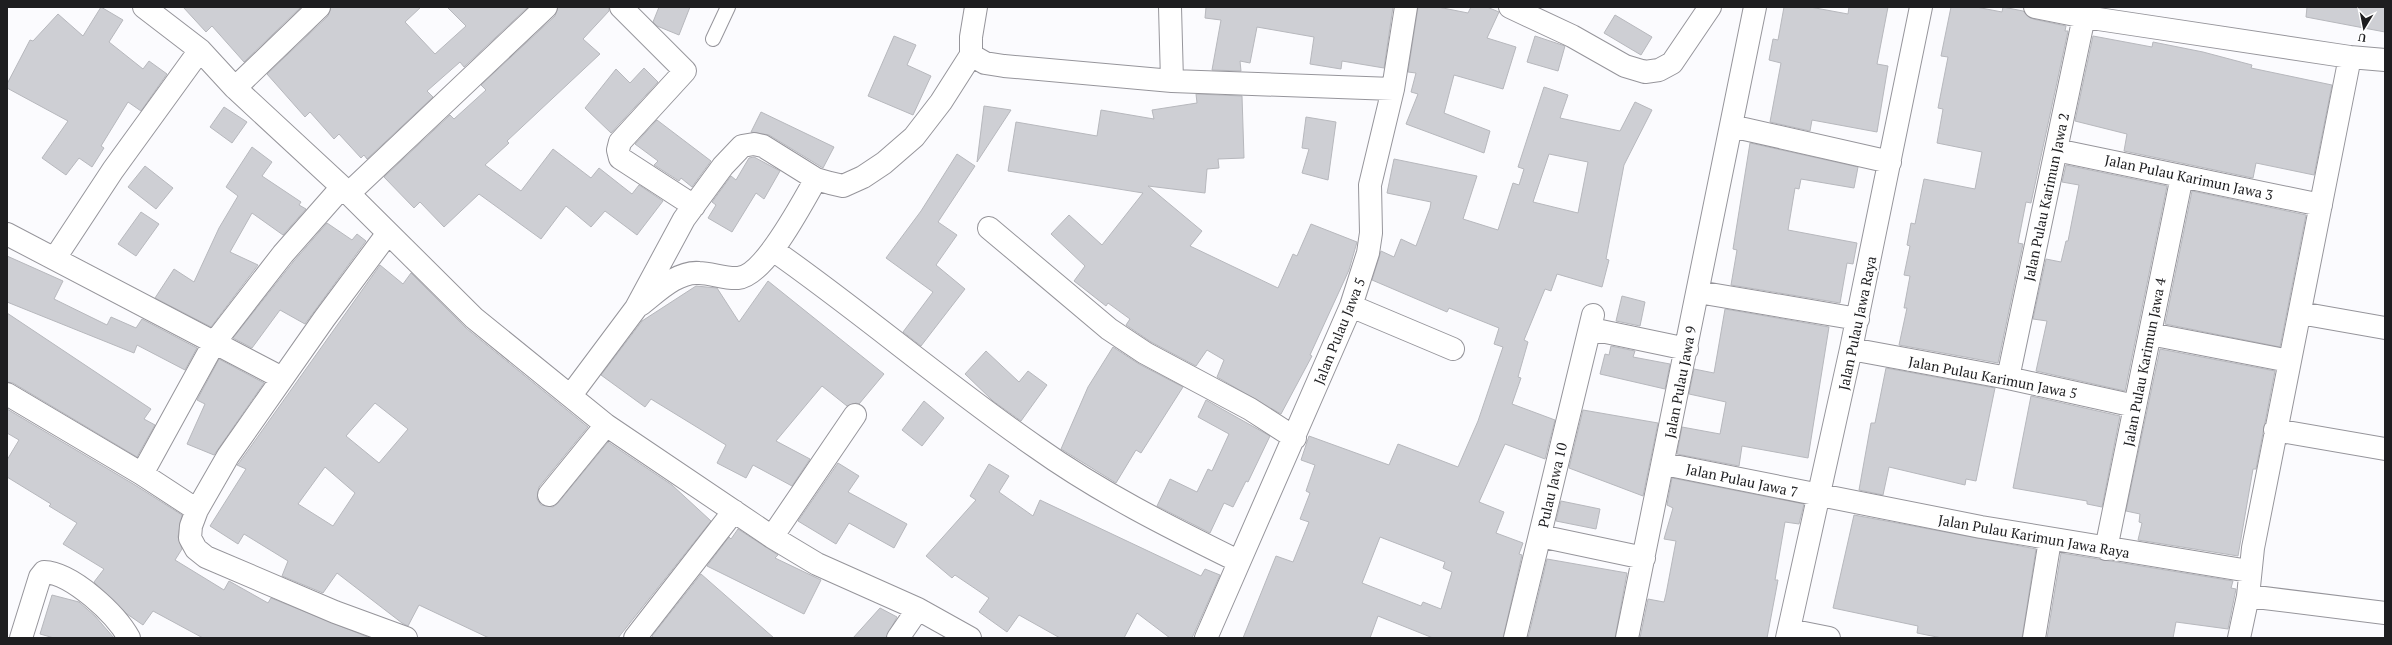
<svg xmlns="http://www.w3.org/2000/svg" width="2392" height="645" font-family="'PT Serif',serif">
  <rect width="100%" height="100%" fill="#fbfbfe"/>
  <path fill="#cecfd4" stroke="#b7b8bd" fill-rule="evenodd" d="M 101,7 L 123,20 L 109,42 L 143,69 L 149,61 L 167,74 L 141,111 L 128,102 L 101,146 L 104,148 L 92,167 L 79,158 L 66,175 L 42,158 L 68,121 L 7,88 L 7,84 L 30,40 L 33,41 L 58,14 L 83,36 Z
    M 183,7 L 301,7 L 244,62 L 212,26 L 206,32 Z
    M 331,7 L 421,7 L 405,22 L 435,54 L 466,26 L 447,7 L 528,7 L 464,67 L 460,62 L 427,91 L 433,97 L 367,159 L 364,155 L 361,158 L 339,134 L 334,139 L 310,112 L 305,117 L 267,74 L 328,16 Z
    M 558,7 L 609,7 L 609,11 L 583,39 L 600,54 L 507,141 L 509,143 L 485,165 L 521,191 L 553,149 L 591,178 L 599,168 L 632,194 L 639,185 L 663,201 L 637,235 L 605,211 L 591,227 L 566,206 L 541,239 L 479,194 L 444,227 L 420,202 L 414,208 L 384,177 L 450,115 L 454,119 L 486,90 L 481,85 L 555,16 Z
    M 659,7 L 690,7 L 679,35 L 657,26 L 653,22 Z
    M 1206,7 L 1393,7 L 1384,68 L 1342,61 L 1341,69 L 1310,64 L 1314,37 L 1257,27 L 1250,63 L 1240,61 L 1241,71 L 1212,70 L 1221,20 L 1205,18 Z
    M 1418,7 L 1438,7 L 1468,13 L 1471,7 L 1487,7 L 1499,12 L 1487,38 L 1516,47 L 1503,89 L 1454,75 L 1444,113 L 1490,131 L 1484,153 L 1406,124 L 1418,94 L 1411,92 L 1416,73 L 1408,72 Z
    M 1784,7 L 1810,7 L 1848,14 L 1849,7 L 1888,7 L 1877,64 L 1888,66 L 1877,132 L 1812,120 L 1810,131 L 1770,122 L 1781,63 L 1769,60 L 1773,39 L 1778,40 Z
    M 1951,7 L 1976,7 L 2002,12 L 2003,7 L 2023,11 L 2033,19 L 2066,26 L 2065,31 L 2068,31 L 2031,203 L 2026,202 L 2018,243 L 2023,244 L 1998,363 L 1899,345 L 1907,308 L 1904,308 L 1910,276 L 1904,275 L 1910,246 L 1907,245 L 1911,223 L 1915,224 L 1924,179 L 1975,189 L 1982,152 L 1937,143 L 1943,109 L 1938,108 L 1948,57 L 1941,56 Z
    M 2307,7 L 2385,7 L 2385,32 L 2306,17 Z
    M 1615,15 L 1652,37 L 1641,55 L 1604,33 Z
    M 894,36 L 916,45 L 907,65 L 931,76 L 913,115 L 868,96 Z
    M 1535,36 L 1565,46 L 1558,71 L 1527,62 Z
    M 2093,36 L 2152,47 L 2153,42 L 2203,52 L 2252,65 L 2251,68 L 2332,85 L 2314,175 L 2256,163 L 2253,178 L 2124,151 L 2127,134 L 2075,121 Z
    M 644,68 L 658,82 L 611,133 L 585,108 L 616,69 L 630,83 Z
    M 1544,87 L 1568,95 L 1560,118 L 1620,131 L 1635,102 L 1652,110 L 1624,165 L 1606,259 L 1609,260 L 1602,287 L 1557,274 L 1551,291 L 1545,289 L 1524,340 L 1528,342 L 1518,377 L 1521,378 L 1512,404 L 1555,420 L 1545,459 L 1505,444 L 1479,502 L 1504,512 L 1496,533 L 1523,543 L 1519,554 L 1522,555 L 1503,638 L 1433,638 L 1378,616 L 1370,638 L 1243,638 L 1276,556 L 1293,562 L 1309,522 L 1300,519 L 1310,493 L 1306,491 L 1315,465 L 1301,460 L 1309,436 L 1389,465 L 1398,444 L 1458,467 L 1478,421 L 1503,347 L 1494,344 L 1499,328 L 1449,308 L 1447,312 L 1372,280 L 1381,251 L 1394,257 L 1401,239 L 1416,246 L 1430,208 L 1431,202 L 1387,193 L 1394,159 L 1477,176 L 1463,219 L 1498,230 L 1513,183 L 1519,185 L 1524,169 L 1518,167 ZM 1549,154 L 1588,162 L 1578,213 L 1533,202 ZM 1380,537 L 1445,562 L 1443,568 L 1452,572 L 1441,609 L 1423,602 L 1421,606 L 1362,583 Z
    M 1196,94 L 1242,96 L 1244,158 L 1218,159 L 1219,168 L 1207,169 L 1205,193 L 1148,186 L 1202,231 L 1190,246 L 1278,288 L 1293,254 L 1297,256 L 1311,224 L 1357,242 L 1349,270 L 1310,355 L 1312,356 L 1281,414 L 1217,377 L 1224,360 L 1207,350 L 1196,366 L 1151,342 L 1126,325 L 1130,319 L 1108,303 L 1106,306 L 1074,281 L 1085,266 L 1051,234 L 1069,215 L 1102,245 L 1143,193 L 1008,171 L 1016,122 L 1097,136 L 1101,110 L 1154,119 L 1152,110 L 1197,103 Z
    M 984,106 L 1011,110 L 977,162 Z
    M 224,107 L 247,122 L 232,143 L 210,127 Z
    M 761,112 L 834,147 L 823,168 L 769,135 L 751,132 Z
    M 1306,117 L 1336,122 L 1328,180 L 1302,173 L 1309,149 L 1302,148 Z
    M 657,120 L 711,161 L 692,187 L 681,178 L 679,181 L 654,165 L 658,161 L 635,144 Z
    M 1750,143 L 1858,167 L 1854,188 L 1801,179 L 1799,189 L 1795,188 L 1788,230 L 1857,243 L 1853,264 L 1847,263 L 1840,303 L 1731,285 L 1737,250 L 1733,249 Z
    M 252,147 L 272,162 L 262,176 L 301,202 L 299,205 L 306,209 L 283,235 L 252,213 L 230,252 L 258,265 L 211,327 L 155,298 L 174,269 L 194,282 L 219,228 L 238,196 L 226,187 Z
    M 957,154 L 975,166 L 938,222 L 957,235 L 936,265 L 965,289 L 921,346 L 903,332 L 933,292 L 886,258 L 921,211 Z
    M 754,157 L 780,171 L 764,199 L 756,193 L 732,232 L 708,218 L 716,205 L 712,202 L 731,176 L 736,180 L 749,158 Z
    M 2066,165 L 2167,186 L 2125,391 L 2036,371 L 2047,321 L 2033,319 L 2046,259 L 2061,262 L 2066,241 L 2068,241 L 2079,185 L 2062,182 Z
    M 145,166 L 173,188 L 156,209 L 128,187 Z
    M 2192,191 L 2306,215 L 2280,347 L 2165,324 Z
    M 141,212 L 159,224 L 136,256 L 118,244 Z
    M 327,223 L 352,240 L 357,234 L 366,241 L 305,324 L 280,310 L 252,348 L 233,338 L 293,262 Z
    M 7,256 L 63,281 L 54,299 L 107,325 L 111,317 L 136,328 L 142,319 L 197,348 L 185,370 L 137,345 L 134,353 L 7,302 Z
    M 380,265 L 403,284 L 411,273 L 466,328 L 588,427 L 539,487 L 537,499 L 541,505 L 553,507 L 558,503 L 608,442 L 672,485 L 711,521 L 618,638 L 489,638 L 419,605 L 408,626 L 402,623 L 337,573 L 323,593 L 282,576 L 288,561 L 244,534 L 238,544 L 210,526 L 246,469 L 237,465 L 239,463 ZM 375,403 L 408,429 L 379,463 L 346,436 ZM 325,467 L 355,493 L 333,526 L 298,504 Z
    M 768,281 L 884,374 L 859,404 L 856,403 L 847,406 L 822,386 L 776,441 L 810,459 L 792,486 L 753,465 L 746,478 L 717,463 L 726,445 L 651,399 L 645,407 L 601,375 L 642,321 L 696,286 L 717,288 L 739,322 Z
    M 1622,296 L 1645,302 L 1640,326 L 1616,321 Z
    M 1725,309 L 1829,327 L 1808,458 L 1742,446 L 1739,466 L 1677,454 L 1682,427 L 1720,434 L 1726,402 L 1689,394 L 1694,369 L 1714,373 Z
    M 7,313 L 151,409 L 144,419 L 155,425 L 137,457 L 13,383 L 7,382 Z
    M 1611,346 L 1635,351 L 1633,357 L 1670,364 L 1665,389 L 1600,374 L 1605,354 L 1609,355 Z
    M 1113,347 L 1139,364 L 1183,387 L 1141,453 L 1136,450 L 1116,483 L 1061,449 L 1088,387 Z
    M 2160,349 L 2275,371 L 2256,469 L 2253,469 L 2238,556 L 2138,540 L 2142,523 L 2139,522 L 2140,514 L 2126,511 Z
    M 986,351 L 1019,382 L 1028,371 L 1047,385 L 1021,421 L 993,401 L 965,374 Z
    M 219,359 L 264,383 L 214,455 L 187,444 L 205,404 L 197,400 Z
    M 1886,368 L 1995,388 L 1976,481 L 1966,479 L 1965,485 L 1889,467 L 1883,495 L 1859,490 L 1871,423 L 1875,423 Z
    M 2031,396 L 2120,416 L 2102,507 L 2087,504 L 2087,501 L 2013,488 Z
    M 1206,400 L 1270,436 L 1248,482 L 1246,481 L 1233,507 L 1224,503 L 1210,533 L 1157,506 L 1170,479 L 1197,492 L 1208,469 L 1212,471 L 1229,434 L 1198,417 Z
    M 924,401 L 944,418 L 922,446 L 902,430 Z
    M 7,409 L 135,485 L 182,515 L 178,537 L 182,549 L 175,560 L 224,590 L 229,581 L 268,603 L 271,598 L 370,638 L 203,638 L 153,611 L 143,625 L 127,614 L 94,582 L 104,569 L 63,544 L 77,523 L 49,506 L 51,504 L 7,477 L 7,460 L 19,440 L 7,433 Z
    M 1583,410 L 1658,423 L 1643,496 L 1569,468 Z
    M 838,463 L 859,476 L 848,492 L 907,524 L 894,548 L 849,523 L 836,544 L 798,521 Z
    M 989,464 L 1009,476 L 999,492 L 1033,516 L 1040,500 L 1201,576 L 1205,569 L 1220,575 L 1192,638 L 1170,638 L 1137,613 L 1124,638 L 1060,638 L 1019,615 L 1007,632 L 979,612 L 989,598 L 955,575 L 952,578 L 926,556 L 976,500 L 970,496 Z
    M 1672,478 L 1804,504 L 1799,524 L 1785,522 L 1775,580 L 1778,580 L 1767,638 L 1640,638 L 1648,599 L 1664,602 L 1666,594 L 1676,541 L 1664,539 L 1673,508 L 1667,505 Z
    M 1561,501 L 1600,509 L 1596,529 L 1556,521 Z
    M 1854,515 L 2036,549 L 2022,638 L 1942,638 L 1917,633 L 1918,626 L 1833,608 Z
    M 738,529 L 778,555 L 775,558 L 821,580 L 804,614 L 707,566 L 729,537 L 731,539 Z
    M 2061,553 L 2233,581 L 2231,588 L 2236,589 L 2228,629 L 2176,622 L 2173,638 L 2047,638 Z
    M 1547,559 L 1627,573 L 1615,638 L 1528,638 Z
    M 701,574 L 774,638 L 654,638 L 652,636 Z
    M 52,595 L 79,602 L 95,616 L 114,638 L 54,638 L 40,634 Z
    M 880,608 L 897,617 L 886,638 L 853,638 Z"/>
  <g fill="none" stroke-linecap="round" stroke-linejoin="round">
    <g stroke="#96959b" stroke-width="16">
      <path id="service" d="M 713,39 L 728,7"/>
    </g>
    <g stroke="#96959b" stroke-width="24">
      <path id="minor" d="M 144,7 L 200,50 L 235,88 L 342,187 L 474,318 L 606,425 L 772,537 L 817,564 L 918,609 L 970,638
        M 621,7 L 685,71 L 620,142 L 618,150 L 620,158 L 694,206
        M 1170,7 L 1172,81
        M 1510,7 L 1572,36 L 1625,66 L 1645,72 L 1659,70 L 1672,63 L 1710,7
        M 2035,7 L 2085,17 L 2350,57 L 2385,60
        M 971,55 L 985,63 L 1004,66 L 1172,81 L 1393,89
        M 235,88 L 319,7
        M 1731,126 L 1890,162
        M 2056,150 L 2321,205
        M 348,194 L 546,7
        M 989,228 L 1109,329 L 1145,353 L 1250,409 L 1295,438
        M 388,233 L 324,319 L 228,456 L 197,510 L 191,526 L 190,538 L 196,549 L 206,557 L 335,612 L 406,638
        M 7,234 L 282,378
        M 773,250 C 863,313 946,385 1036,447 C 1099,492 1169,527 1238,561
        M 55,258 L 113,170 L 200,50
        M 1698,292 L 1858,319
        M 640,305 C 656,293 677,271 699,273 C 711,273 725,279 738,278 C 765,276 803,201 816,179
        M 1351,306 L 1453,349
        M 2300,313 L 2385,328
        M 1589,333 L 1601,331 L 1687,349
        M 2150,334 L 2289,361
        M 1851,349 L 2008,378 L 2135,406
        M 2008,378 L 2086,7
        M 7,394 L 142,474 L 197,510
        M 571,395 L 636,308 L 684,219 L 723,166 L 742,146 L 754,144 L 763,146 L 816,179 L 830,183 L 843,186 L 863,177 L 884,163 L 914,137 L 941,102 L 971,55 L 971,37 L 976,7
        M 2275,430 L 2385,449
        M 1664,464 L 1981,527 L 2249,571
        M 142,474 L 214,343 L 283,254 L 342,187
        M 549,495 L 606,425
        M 1540,536 L 1644,558
        M 772,537 L 855,415
        M 2106,549 L 2182,176
        M 2248,596 L 2385,613
        M 1789,630 L 1829,638
        M 21,638 L 40,577 L 44,572 C 72,573 116,614 129,638
        M 635,638 L 734,511
        M 898,638 L 918,609
        M 1206,638 L 1351,306 L 1368,253 L 1371,233 L 1370,185 L 1393,89 L 1406,7
        M 1515,638 L 1593,315
        M 1627,638 L 1755,7
        M 1787,638 L 1851,349 L 1921,7
        M 2034,638 L 2050,540
        M 2239,638 L 2248,596 L 2253,548 L 2350,57"/>
    </g>
    <use href="#service" stroke="#fff" stroke-width="14"/>
    <use href="#minor" stroke="#fff" stroke-width="22"/>
  </g>
  <g text-anchor="middle" dominant-baseline="central" stroke-width="4" stroke-linejoin="round" paint-order="stroke">
    <g font-size="14" fill="#1e1e20" stroke="#fff">
      <text transform="translate(2189 177) rotate(12)">Jalan Pulau Karimun Jawa 3</text>
      <text transform="translate(2046 197) rotate(-78)">Jalan Pulau Karimun Jawa 2</text>
      <text transform="translate(1857 323) rotate(-78)">Jalan Pulau Jawa Raya</text>
      <text transform="translate(1339 331) rotate(-68)">Jalan Pulau Jawa 5</text>
      <text transform="translate(2144 362) rotate(-79)">Jalan Pulau Karimun Jawa 4</text>
      <text transform="translate(1993 377) rotate(11)">Jalan Pulau Karimun Jawa 5</text>
      <text transform="translate(1680 382) rotate(-79)">Jalan Pulau Jawa 9</text>
      <text transform="translate(1742 480) rotate(12)">Jalan Pulau Jawa 7</text>
      <text transform="translate(1552 485) rotate(-77)">Pulau Jawa 10</text>
      <text transform="translate(2034 536) rotate(10)">Jalan Pulau Karimun Jawa Raya</text>
    </g>
  </g>
  <rect width="2392" height="645" fill="none" stroke="#1e1e20" stroke-width="16"/>
  <g transform="translate(2364 28) rotate(190)" stroke="#ffffff" stroke-width="3" paint-order="stroke">
  <path d="M0-3L7 15L0 10L-7 15Z" fill="#1e1e20"/>
  <text y="-6" font-size="11" font-weight="bold" text-anchor="middle" fill="#1e1e20">U</text>
  </g>
</svg>
